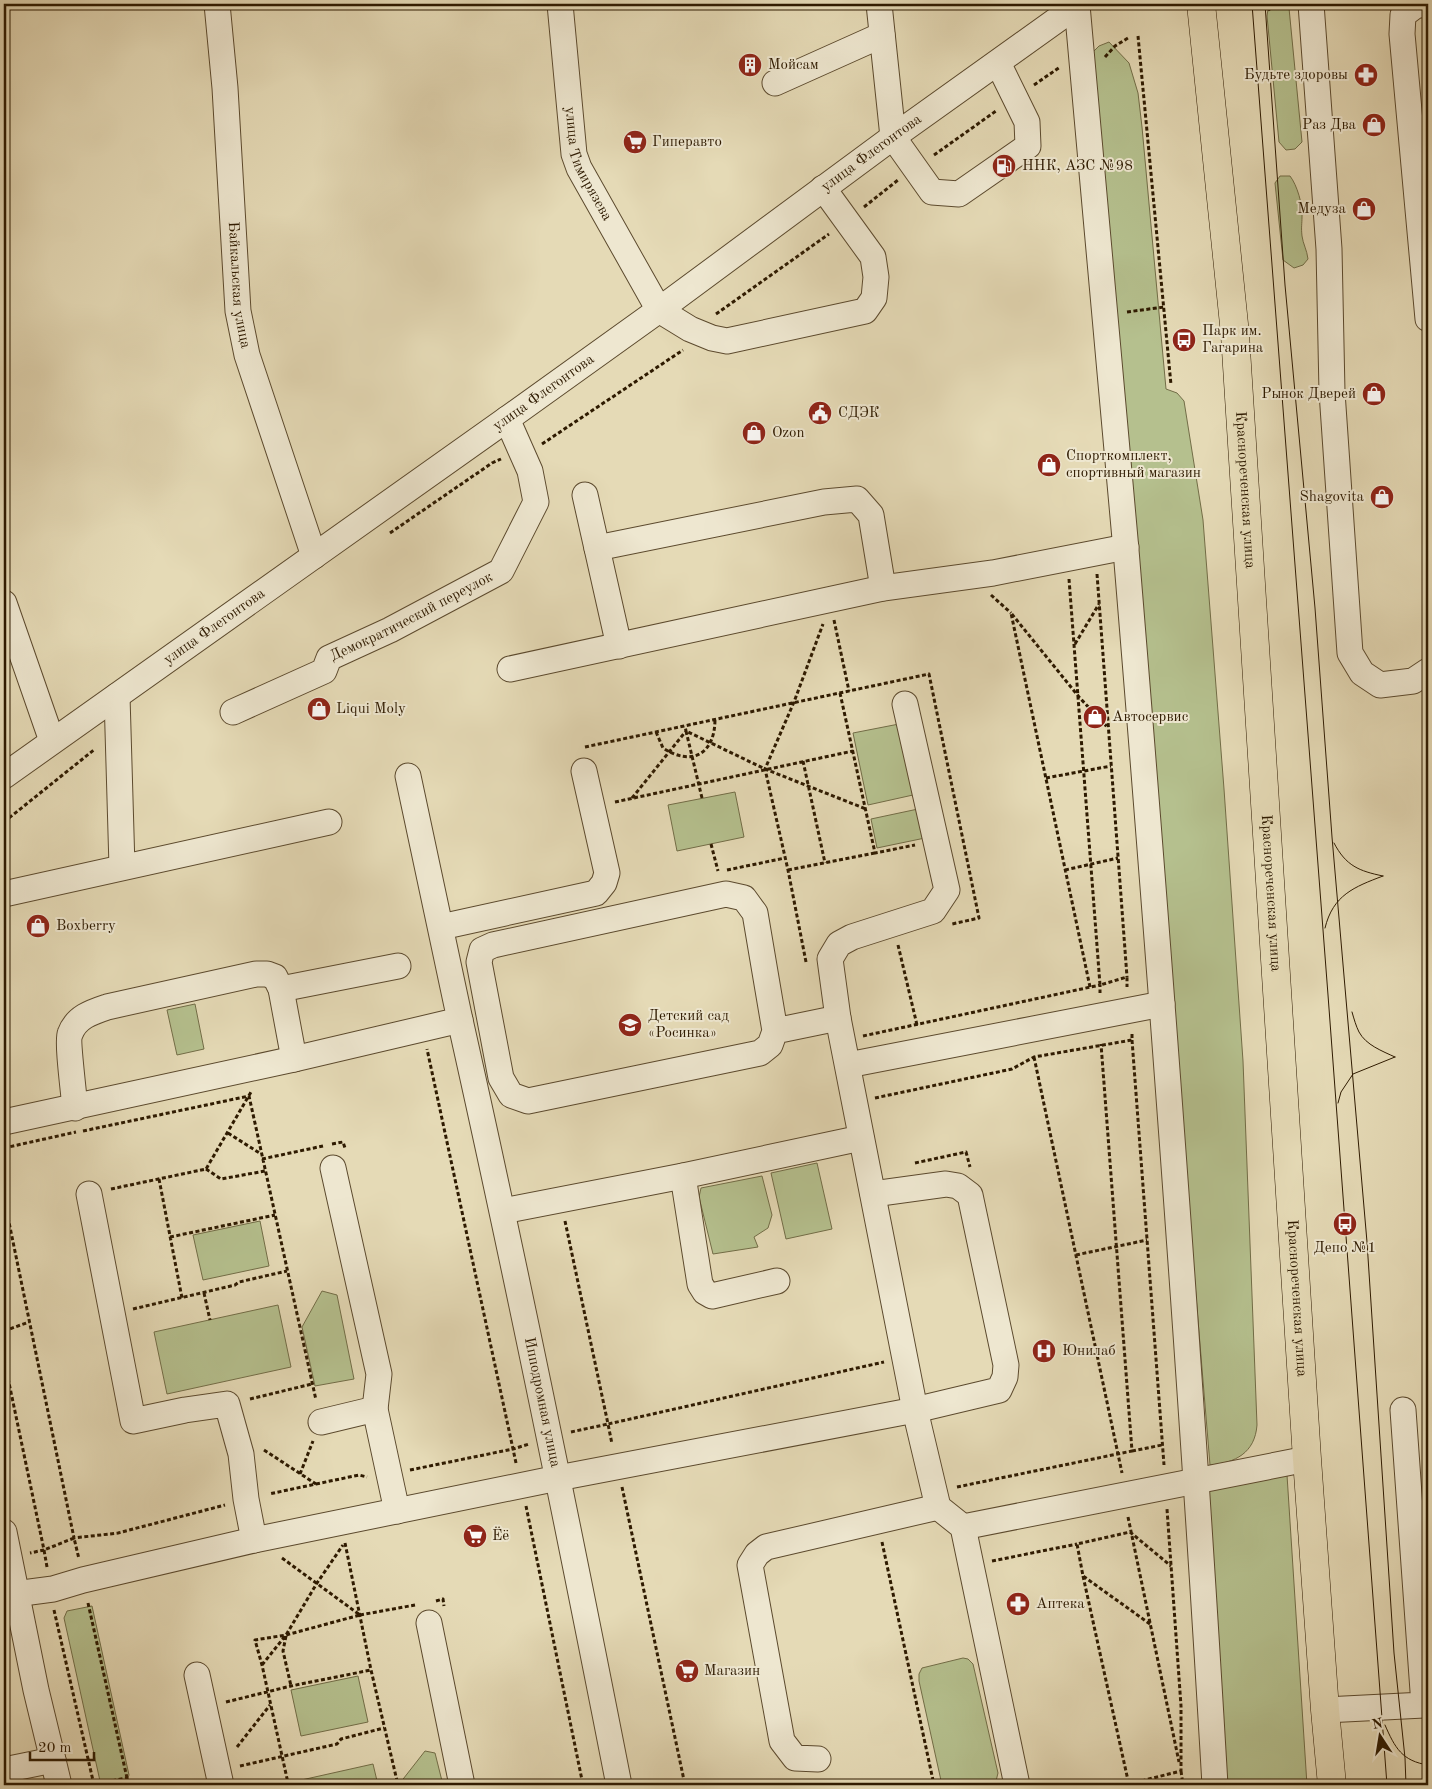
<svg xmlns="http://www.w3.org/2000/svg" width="1432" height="1789" font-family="'Old Standard TT',serif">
  <rect width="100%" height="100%" fill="#e5dab6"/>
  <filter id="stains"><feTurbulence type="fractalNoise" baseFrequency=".004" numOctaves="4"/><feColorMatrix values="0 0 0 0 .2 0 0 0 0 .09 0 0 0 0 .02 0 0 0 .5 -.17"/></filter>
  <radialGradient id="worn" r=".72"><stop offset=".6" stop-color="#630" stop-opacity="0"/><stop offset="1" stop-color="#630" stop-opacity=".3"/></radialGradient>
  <path fill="#b5c08e" stroke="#726d47" d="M 1280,4 L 1284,4 L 1289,8 L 1302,142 L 1295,149 L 1286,150 L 1279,142 L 1267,16 L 1268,9 Z
    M 1109,42 L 1129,63 L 1138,93 L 1142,127 L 1166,389 L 1177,393 L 1184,401 L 1203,520 L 1224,789 L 1243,1061 L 1257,1425 C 1255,1453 1235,1463 1210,1465 L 1093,52 L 1099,46 Z
    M 1280,176 L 1290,176 C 1297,185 1303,205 1302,217 C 1302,224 1301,227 1302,236 C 1303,244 1307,250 1308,259 L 1303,265 L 1294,268 L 1283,260 L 1275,183 Z
    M 899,724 L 913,795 L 868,805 L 853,733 Z
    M 735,792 L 744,837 L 677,851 L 668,805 Z
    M 918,809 L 925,838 L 877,848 L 871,819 Z
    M 195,1004 L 204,1049 L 177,1055 L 167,1010 Z
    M 817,1163 L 832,1229 L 786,1239 L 771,1173 Z
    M 762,1176 L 772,1215 L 768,1228 L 754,1237 L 758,1247 L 713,1254 L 699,1197 L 701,1188 Z
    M 260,1221 L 269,1266 L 203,1280 L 193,1235 Z
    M 322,1291 L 337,1295 L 354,1379 L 315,1386 L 302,1327 Z
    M 278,1305 L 291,1367 L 167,1394 L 154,1332 Z
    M 1287,1475 L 1307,1785 L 1219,1785 L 1202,1503 L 1210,1489 Z
    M 92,1606 L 129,1775 L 127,1780 L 105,1784 L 100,1781 L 64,1618 L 67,1611 Z
    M 963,1658 L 968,1659 L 973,1664 L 998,1773 L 996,1781 L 982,1785 L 942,1785 L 919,1681 L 919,1674 L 922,1668 Z
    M 358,1676 L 368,1722 L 301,1736 L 291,1690 Z
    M 425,1751 L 435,1753 L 443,1785 L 401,1785 L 400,1783 Z
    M 373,1764 L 378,1785 L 277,1785 L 288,1783 Z"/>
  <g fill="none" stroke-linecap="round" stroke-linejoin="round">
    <g stroke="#5c4a2e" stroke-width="27">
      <g id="minor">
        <path id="s1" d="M 217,4 L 225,88 L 238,311 L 247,355 L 314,556"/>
        <path id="s2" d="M 560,4 L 574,154 L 579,168 L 659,310 L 690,329 L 712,338 L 727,341 L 865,311 L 874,298 L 876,277 L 873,257 L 823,188"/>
        <path d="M 879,4 L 893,137 L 932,192 L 959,194 L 1028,146 L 1027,122 L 998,63"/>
        <path d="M 1311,4 L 1329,249 L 1332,392 L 1350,653 L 1362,673 L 1380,685 L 1413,681 L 1428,671"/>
        <path d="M 1424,4 L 1415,6 L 1403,15 L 1402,34 L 1428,319"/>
        <path d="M 1077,5 C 1093,187 1111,369 1126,550 C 1160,962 1191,1373 1215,1785"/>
        <path d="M 775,83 L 882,35"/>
        <path d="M 585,495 L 619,646"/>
        <path d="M 597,548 L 824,502 L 857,499 L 871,515 L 883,588"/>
        <path d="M 4,603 L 52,741"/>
        <path d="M 510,669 L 883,588 L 993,573 L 1126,547"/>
        <path d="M 117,696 L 122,867"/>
        <path d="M 905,704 L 947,890 L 933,911 L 852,937 L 839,944 L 830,959 L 838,1018 L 915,1410 L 938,1507 L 963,1527 L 1017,1785"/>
        <path id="s3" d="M 233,712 L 324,671 L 329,658 L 390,630 L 501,571 L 536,502 L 530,471 L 507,419"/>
        <path id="s4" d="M 4,776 L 507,419 L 659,310 L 893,137 L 1079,4"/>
        <path d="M 4,894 L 329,822"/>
        <path d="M 441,927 L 596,893 L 604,883 L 607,873 L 584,771"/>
        <path d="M 281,989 L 398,966"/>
        <path id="s5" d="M 460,1020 C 517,1274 569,1530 619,1785"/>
        <path d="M 775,1031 L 755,913 L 744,898 L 726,894 L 493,945 L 482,950 L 479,962 L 501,1078 L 511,1095 L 528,1101 L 760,1053 L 770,1045 L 775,1031 L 838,1018"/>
        <path d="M 848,1065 L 1162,1004"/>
        <path d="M 75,1108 C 74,1095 67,1041 70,1034 C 76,1017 92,1012 107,1007 L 256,974 L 267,974 L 275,977 L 281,989 L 294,1059"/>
        <path d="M 4,1122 L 294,1059 L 460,1020 L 408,776"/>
        <path d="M 333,1168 L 379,1374 L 375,1409 L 397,1511"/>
        <path d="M 683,1176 L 700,1284 L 705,1292 L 712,1296 L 777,1281"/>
        <path d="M 89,1194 L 133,1421 L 185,1410 L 227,1404 L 241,1454 L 246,1499 L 254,1540"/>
        <path d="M 503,1211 L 683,1176 L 861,1138"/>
        <path d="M 321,1422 L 375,1409"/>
        <path d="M 963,1527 L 1307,1459"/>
        <path d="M 4,1532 L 36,1690 L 59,1785"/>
        <path d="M 15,1594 L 53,1589 L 83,1580 L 254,1540 L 558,1478 L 915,1410 L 999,1390 L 1005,1377 L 1006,1365 L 970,1195 L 958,1186 L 946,1184 L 873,1194"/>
        <path d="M 429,1623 L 462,1785"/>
        <path d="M 197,1675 L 221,1785"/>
        <path d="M 1325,1710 L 1424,1705 L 1403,1410"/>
        <path d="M 818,1759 L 795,1758 L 782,1741 L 750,1565 L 757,1554 L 766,1547 L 938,1507"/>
        <path d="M 4,1770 L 53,1760"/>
      </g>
    </g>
    <g stroke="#2e1a00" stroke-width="29">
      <g id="major">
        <path id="s6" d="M 1201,4 L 1235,334 L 1307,1459 L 1325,1710 L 1332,1785"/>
      </g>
    </g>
    <path stroke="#2e1a00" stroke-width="3" stroke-dasharray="4 2.5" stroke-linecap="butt" d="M 1268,10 L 1277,4
      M 1138,36 L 1171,385
      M 1105,57 L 1115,46 L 1128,38
      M 1034,85 L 1060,67
      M 934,155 L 996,111
      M 864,207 L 898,180
      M 1127,312 L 1164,307
      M 716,314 L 829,234
      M 542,444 L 683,350
      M 390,533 L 492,463 L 501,459
      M 1097,574 L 1127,977
      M 1069,579 L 1100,985 L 1127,977 L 1127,987
      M 991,595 L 1011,613
      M 834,620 L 849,691
      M 1075,644 L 1099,604
      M 840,693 L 875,853 L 915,845
      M 656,732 L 663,748 C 692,767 715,754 715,719
      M 585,747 L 929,674 L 979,918 L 952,924
      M 803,761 L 825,863
      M 1046,778 L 1111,766
      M 632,798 L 686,731 L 685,726
      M 702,798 L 686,731 L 765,769 L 866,809
      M 615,802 L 853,751
      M 4,822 L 95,749
      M 711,844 L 718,871
      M 727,870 L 785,858
      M 788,870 L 875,853
      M 1065,870 L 1118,858
      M 898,945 L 917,1025
      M 806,962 L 788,870 L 765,769 L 794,702 L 823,624
      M 1090,987 L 1011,613 L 1079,697 L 1108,728
      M 863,1036 L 1100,985 L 1100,993
      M 1132,1040 L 1164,1465
      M 1034,1057 L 1122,1473
      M 875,1098 L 1012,1069 L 1034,1057 L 1132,1040 L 1132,1033
      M 83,1131 L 249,1096 L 316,1400
      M 228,1133 L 261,1154
      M 332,1144 L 343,1142 L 345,1148
      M 4,1148 L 76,1132
      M 262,1159 L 323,1146
      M 915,1163 L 966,1152 L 970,1167
      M 206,1169 L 221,1179 L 265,1171
      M 159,1179 L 182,1298
      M 111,1189 L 206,1169 L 251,1092
      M 4,1198 L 74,1538 L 118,1533 L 225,1505
      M 565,1221 L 608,1424 L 884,1362
      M 170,1237 L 275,1215
      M 1076,1255 L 1147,1240
      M 204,1293 L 210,1320
      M 133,1309 L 235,1285 L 239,1282 L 287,1271
      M 4,1331 L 29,1322
      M 4,1359 L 44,1550 L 30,1553
      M 250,1399 L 312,1384
      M 571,1432 L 608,1424 L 612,1444
      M 264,1450 L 316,1484 L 269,1494
      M 1132,1451 L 1162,1445
      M 516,1463 L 513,1449 L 529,1444
      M 410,1470 L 513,1449 L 427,1049
      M 300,1474 L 313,1441
      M 316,1484 L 359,1475 L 367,1477
      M 622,1487 L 685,1785
      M 957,1487 L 1132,1451 L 1101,1044
      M 526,1506 L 583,1785
      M 1128,1517 L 1179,1762
      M 882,1542 L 934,1785
      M 345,1543 L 371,1670 L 398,1785
      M 282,1558 L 360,1615 L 286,1635 L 255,1640 L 262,1665 L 288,1783
      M 992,1561 L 1077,1544
      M 47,1567 L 44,1550 L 74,1538 L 79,1559
      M 1083,1576 L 1129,1785
      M 436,1601 L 443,1599 L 444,1606
      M 88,1603 L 127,1778
      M 54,1610 L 94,1785
      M 360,1615 L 415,1605
      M 1150,1624 L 1083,1576 L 1077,1544 L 1130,1532 L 1171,1566
      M 286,1636 L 283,1651 L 291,1686
      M 262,1665 L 286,1635 L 317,1583 L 343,1545
      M 226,1702 L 291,1686 L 371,1670
      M 237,1747 L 270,1705
      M 240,1766 L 337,1744 L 341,1739 L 384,1728
      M 1181,1771 L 1183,1785
      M 93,1784 L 127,1778 L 128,1785
      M 1129,1784 L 1181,1771 L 1181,1706 L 1167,1509"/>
    <use href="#minor" stroke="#eee7d0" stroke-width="25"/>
    <use href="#major" stroke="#e5dab6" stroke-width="28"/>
    <path stroke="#2e1a00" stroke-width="1" d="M 1252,4 L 1328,995 L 1387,1785
      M 1265,4 L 1285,285 L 1315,608 L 1332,837 L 1367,1242 L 1394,1653 L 1405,1758 L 1406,1785
      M 1334,843 C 1346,866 1359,871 1383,876
      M 1325,928 C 1333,895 1354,887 1383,876
      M 1352,1012 C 1354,1019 1356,1026 1359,1032 C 1366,1045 1382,1051 1395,1057
      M 1338,1103 L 1341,1092 L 1353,1074 L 1395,1057
      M 1385,1725 C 1395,1748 1402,1761 1428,1765"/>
  </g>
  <defs>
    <g id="building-disc" transform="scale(1.25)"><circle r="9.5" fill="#8f2418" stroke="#eee7d0"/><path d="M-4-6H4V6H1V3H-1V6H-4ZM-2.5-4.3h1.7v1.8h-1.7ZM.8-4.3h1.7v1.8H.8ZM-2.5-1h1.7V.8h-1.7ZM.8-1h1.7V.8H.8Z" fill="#fff"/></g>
    <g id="pharmacy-disc" transform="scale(1.25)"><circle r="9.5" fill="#8f2418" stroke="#eee7d0"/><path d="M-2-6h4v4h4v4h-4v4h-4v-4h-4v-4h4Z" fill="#fff"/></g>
    <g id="shop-disc" transform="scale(1.25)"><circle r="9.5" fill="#8f2418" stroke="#eee7d0"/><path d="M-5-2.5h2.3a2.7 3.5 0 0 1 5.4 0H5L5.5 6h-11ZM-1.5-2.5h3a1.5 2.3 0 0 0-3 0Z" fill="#fff"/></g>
    <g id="supermarket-disc" transform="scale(1.25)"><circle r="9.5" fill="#8f2418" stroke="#eee7d0"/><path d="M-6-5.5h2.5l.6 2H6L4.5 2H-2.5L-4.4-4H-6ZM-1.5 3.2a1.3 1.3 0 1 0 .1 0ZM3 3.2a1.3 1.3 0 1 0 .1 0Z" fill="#fff"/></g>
    <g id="fuel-disc" transform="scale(1.25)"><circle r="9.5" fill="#8f2418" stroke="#eee7d0"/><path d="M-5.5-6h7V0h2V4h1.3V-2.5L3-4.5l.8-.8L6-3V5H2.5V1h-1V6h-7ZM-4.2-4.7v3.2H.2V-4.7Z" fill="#fff"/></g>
    <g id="bus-disc" transform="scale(1.25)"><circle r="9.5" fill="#8f2418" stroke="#eee7d0"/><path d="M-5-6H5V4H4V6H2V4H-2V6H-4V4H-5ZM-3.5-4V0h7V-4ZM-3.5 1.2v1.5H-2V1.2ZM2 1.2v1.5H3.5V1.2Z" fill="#fff"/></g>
    <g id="civic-disc" transform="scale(1.25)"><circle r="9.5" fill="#8f2418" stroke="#eee7d0"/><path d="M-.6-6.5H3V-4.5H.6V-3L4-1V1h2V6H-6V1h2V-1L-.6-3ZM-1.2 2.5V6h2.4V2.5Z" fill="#fff"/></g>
    <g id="school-disc" transform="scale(1.25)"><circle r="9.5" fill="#8f2418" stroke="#eee7d0"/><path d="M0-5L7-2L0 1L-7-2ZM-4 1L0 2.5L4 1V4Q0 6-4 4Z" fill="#fff"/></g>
    <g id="hospital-disc" transform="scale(1.25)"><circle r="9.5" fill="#8f2418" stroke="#eee7d0"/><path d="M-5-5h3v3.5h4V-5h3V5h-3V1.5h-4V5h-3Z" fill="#fff"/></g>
  </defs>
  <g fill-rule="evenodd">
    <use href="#building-disc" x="750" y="65"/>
    <use href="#pharmacy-disc" x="1366" y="75"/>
    <use href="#shop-disc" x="1374" y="125"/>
    <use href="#supermarket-disc" x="635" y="142"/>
    <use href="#fuel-disc" x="1004" y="166"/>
    <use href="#shop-disc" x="1364" y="209"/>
    <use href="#bus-disc" x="1184" y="340"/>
    <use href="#shop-disc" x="1374" y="394"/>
    <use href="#civic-disc" x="820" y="413"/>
    <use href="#shop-disc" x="754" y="433"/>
    <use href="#shop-disc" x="1049" y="465"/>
    <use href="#shop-disc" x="1382" y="497"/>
    <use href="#shop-disc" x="319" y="709"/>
    <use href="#shop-disc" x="1095" y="717"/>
    <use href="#shop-disc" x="38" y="926"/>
    <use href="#school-disc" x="630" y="1025"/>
    <use href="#bus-disc" x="1345" y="1224"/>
    <use href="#hospital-disc" x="1044" y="1351"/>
    <use href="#supermarket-disc" x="475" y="1536"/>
    <use href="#pharmacy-disc" x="1018" y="1604"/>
    <use href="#supermarket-disc" x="687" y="1671"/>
  </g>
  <g text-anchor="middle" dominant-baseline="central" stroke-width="4" stroke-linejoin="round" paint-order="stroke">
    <g font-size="15" fill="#2e1a00" stroke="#eee7d0" text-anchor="start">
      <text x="768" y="65">Мойсам</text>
      <text x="1348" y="75" text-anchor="end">Будьте здоровы</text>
      <text x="1356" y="125" text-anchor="end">Раз Два</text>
      <text x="652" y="142">Гиперавто</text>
      <text x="1022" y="166">ННК, АЗС №98</text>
      <text x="1346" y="209" text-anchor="end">Медуза</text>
      <text x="1202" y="331">Парк им.<tspan x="1202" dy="17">Гагарина</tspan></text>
      <text x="1356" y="394" text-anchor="end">Рынок Дверей</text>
      <text x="838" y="413">СДЭК</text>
      <text x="772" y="433">Ozon</text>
      <text x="1066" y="456">Спорткомплект,<tspan x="1066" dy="17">спортивный магазин</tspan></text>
      <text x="1364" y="497" text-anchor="end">Shagovita</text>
      <text x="336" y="709">Liqui Moly</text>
      <text x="1112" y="717">Автосервис</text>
      <text x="56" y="926">Boxberry</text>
      <text x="648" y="1016">Детский сад<tspan x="648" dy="17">«Росинка»</tspan></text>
      <text x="1345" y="1248" text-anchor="middle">Депо №1</text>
      <text x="1062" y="1351">Юнилаб</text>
      <text x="492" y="1536">Ёё</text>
      <text x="1036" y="1604">Аптека</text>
      <text x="704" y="1671">Магазин</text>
    </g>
    <g font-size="15" fill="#2e1a00" stroke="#eee7d0">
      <text stroke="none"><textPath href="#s4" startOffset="1068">улица Флегонтова</textPath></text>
      <text stroke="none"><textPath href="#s2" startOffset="164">улица Тимирязева</textPath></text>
      <text stroke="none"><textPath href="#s1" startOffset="282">Байкальская улица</textPath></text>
      <text stroke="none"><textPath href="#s4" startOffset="662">улица Флегонтова</textPath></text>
      <text stroke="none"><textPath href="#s6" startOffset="488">Краснореченская улица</textPath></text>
      <text stroke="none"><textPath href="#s3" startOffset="206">Демократический переулок</textPath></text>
      <text stroke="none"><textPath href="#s4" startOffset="258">улица Флегонтова</textPath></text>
      <text stroke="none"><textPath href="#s6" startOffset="892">Краснореченская улица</textPath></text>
      <text stroke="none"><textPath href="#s6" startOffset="1298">Краснореченская улица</textPath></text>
      <text stroke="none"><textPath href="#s5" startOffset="391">Ипподромная улица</textPath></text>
    </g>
  </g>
  <rect width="1432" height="1789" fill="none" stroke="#e5dab6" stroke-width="20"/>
  <rect x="5" y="5" width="1422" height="1779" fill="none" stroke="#2e1a00" stroke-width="2.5"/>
  <rect x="10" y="10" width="1412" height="1769" fill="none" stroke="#2e1a00"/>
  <g transform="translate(1380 1736) rotate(348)" stroke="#eee7d0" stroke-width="4" paint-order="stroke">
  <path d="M0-4L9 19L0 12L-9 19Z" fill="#2e1a00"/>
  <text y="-8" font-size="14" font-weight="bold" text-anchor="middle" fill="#2e1a00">N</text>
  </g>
  <path d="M30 1752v8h64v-8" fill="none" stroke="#2e1a00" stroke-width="2.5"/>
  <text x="38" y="1752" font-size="15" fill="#2e1a00" stroke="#eee7d0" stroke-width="4" paint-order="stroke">20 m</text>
  <rect width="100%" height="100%" filter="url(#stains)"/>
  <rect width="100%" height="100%" fill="url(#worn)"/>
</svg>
